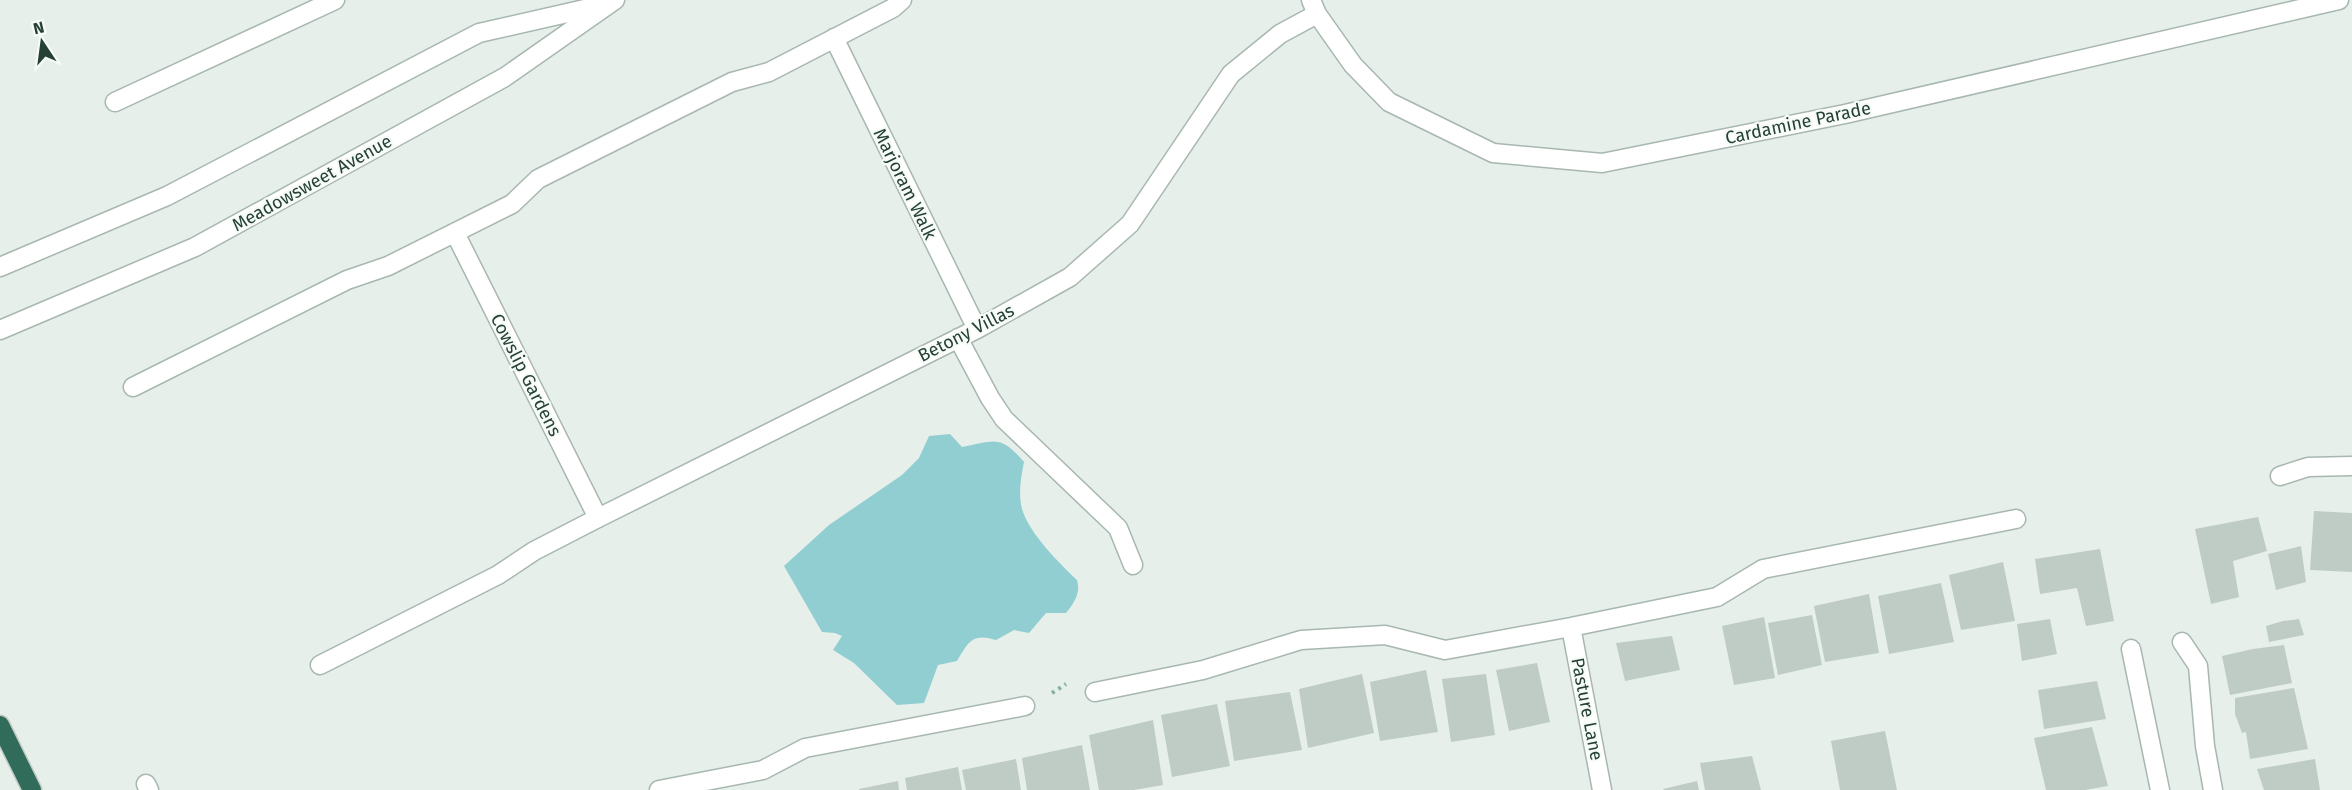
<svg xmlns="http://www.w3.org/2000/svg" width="2352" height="790" font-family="'Fira Sans',sans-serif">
  <rect width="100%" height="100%" fill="#e6efea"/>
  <path fill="#90ced1" d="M 950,434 L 962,447 C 995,441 1000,434 1024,462 C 1021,477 1018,493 1022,509 C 1029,533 1059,563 1077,580 C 1081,593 1074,603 1066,613 L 1046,613 L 1029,633 L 1014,630 L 996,640 C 972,633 969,641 957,661 L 938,665 L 924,703 L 897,705 L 854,663 L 833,650 L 842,636 L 835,633 L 822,632 L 784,566 L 829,525 L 902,475 L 919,458 L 929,436 Z"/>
  <path fill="#beccc5" d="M 2314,511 L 2352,513 L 2352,572 L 2310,570 Z
    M 2258,517 L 2267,551 L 2233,561 L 2239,597 L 2211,604 L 2195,529 Z
    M 2301,546 L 2306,582 L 2276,590 L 2268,554 Z
    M 2100,549 L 2114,621 L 2086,626 L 2077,588 L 2040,594 L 2035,559 Z
    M 2003,562 L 2015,621 L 1961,630 L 1949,575 Z
    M 1941,583 L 1954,642 L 1889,654 L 1878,596 Z
    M 1869,594 L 1879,653 L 1825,662 L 1814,606 Z
    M 1812,615 L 1822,665 L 1778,675 L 1768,623 Z
    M 1764,617 L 1775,678 L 1734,685 L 1722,626 Z
    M 2050,619 L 2057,654 L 2022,661 L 2017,624 Z
    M 2299,619 L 2304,635 L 2269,642 L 2266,626 L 2283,621 Z
    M 1672,636 L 1680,670 L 1625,681 L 1616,643 Z
    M 2284,645 L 2292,683 L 2230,695 L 2222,656 L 2253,649 Z
    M 1537,663 L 1550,722 L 1509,731 L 1496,670 Z
    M 1426,670 L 1438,732 L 1380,741 L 1370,682 Z
    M 1362,674 L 1374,733 L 1308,748 L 1299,689 Z
    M 1486,674 L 1495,735 L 1451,742 L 1442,679 Z
    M 2097,681 L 2106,719 L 2044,729 L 2038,690 Z
    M 2294,688 L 2308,749 L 2250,759 L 2246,732 L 2242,733 L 2235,714 L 2235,698 Z
    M 1290,692 L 1302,750 L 1234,761 L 1225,701 Z
    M 1217,704 L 1230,766 L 1172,777 L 1161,715 Z
    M 1153,720 L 1163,785 L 1134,790 L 1099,790 L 1089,735 Z
    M 2092,727 L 2108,786 L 2085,790 L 2046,790 L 2034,738 Z
    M 1885,731 L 1897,790 L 1840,790 L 1831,741 Z
    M 1082,745 L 1090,790 L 1027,790 L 1022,758 Z
    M 1752,756 L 1761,790 L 1705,790 L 1700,763 Z
    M 1016,759 L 1021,790 L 966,790 L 962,770 Z
    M 2315,759 L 2320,790 L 2264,790 L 2257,769 Z
    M 958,767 L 962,790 L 907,790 L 905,778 Z
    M 898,781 L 899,790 L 859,790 L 859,789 Z
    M 1697,781 L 1699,790 L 1664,790 L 1663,789 Z"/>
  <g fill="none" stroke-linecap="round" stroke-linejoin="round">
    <g stroke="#a8b7b0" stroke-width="21">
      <path id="minor" d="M 1311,0 L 1317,14 L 1353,65 L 1389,102 L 1493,153 L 1602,163 L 1845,114 L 2339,0
        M 834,38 L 977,329
        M 115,102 L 335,0
        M 455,233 L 598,518
        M 0,267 L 167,196 L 479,33 L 598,6
        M 0,330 L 195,247 L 505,77 L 615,0
        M 958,338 L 990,398 L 1004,419 L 1118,528 L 1133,565
        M 133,387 L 347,280 L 388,266 L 512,204 L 538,179 L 732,82 L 769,72 L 893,8 L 902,0
        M 2280,476 L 2308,467 L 2352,466
        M 1571,627 L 1602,790
        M 2182,642 L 2198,666 L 2205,746 L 2213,790
        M 2131,649 L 2160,790
        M 320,665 L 498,575 L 534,551 L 598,518 L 977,329 L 1070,277 L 1130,224 L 1231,74 L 1280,34 L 1317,14
        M 1095,692 L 1203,670 L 1301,640 L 1385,635 L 1445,650 L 1571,627 L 1717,597 L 1763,569 L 2016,519
        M 146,784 L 149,790
        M 659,790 L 763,770 L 805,748 L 1025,706"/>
    </g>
    <g stroke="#c2cac7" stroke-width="21">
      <path id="highway" d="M 0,725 L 32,790"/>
    </g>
    <path stroke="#87b1a0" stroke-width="4" stroke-dasharray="3 4.5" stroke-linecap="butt" d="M 1052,693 L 1066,684"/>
    <use href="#minor" stroke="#fff" stroke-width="18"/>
    <use href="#highway" stroke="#316c5a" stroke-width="18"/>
  </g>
  <g text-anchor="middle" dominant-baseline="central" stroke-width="4.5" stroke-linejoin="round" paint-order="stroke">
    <g font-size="18" fill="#254136" stroke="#f7fbf8">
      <text transform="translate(1798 123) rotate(-12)">Cardamine Parade</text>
      <text transform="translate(312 183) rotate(-29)">Meadowsweet Avenue</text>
      <text transform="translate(905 184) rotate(64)">Marjoram Walk</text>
      <text transform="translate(966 333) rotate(-27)">Betony Villas</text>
      <text transform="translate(526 375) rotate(63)">Cowslip Gardens</text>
      <text transform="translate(1587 709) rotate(79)">Pasture Lane</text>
    </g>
  </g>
  <g transform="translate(42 42) rotate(347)" stroke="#f7fbf8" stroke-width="4.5" paint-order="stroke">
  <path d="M0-4.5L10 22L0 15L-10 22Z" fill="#254136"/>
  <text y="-9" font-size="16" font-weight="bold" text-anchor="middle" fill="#254136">N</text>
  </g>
</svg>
